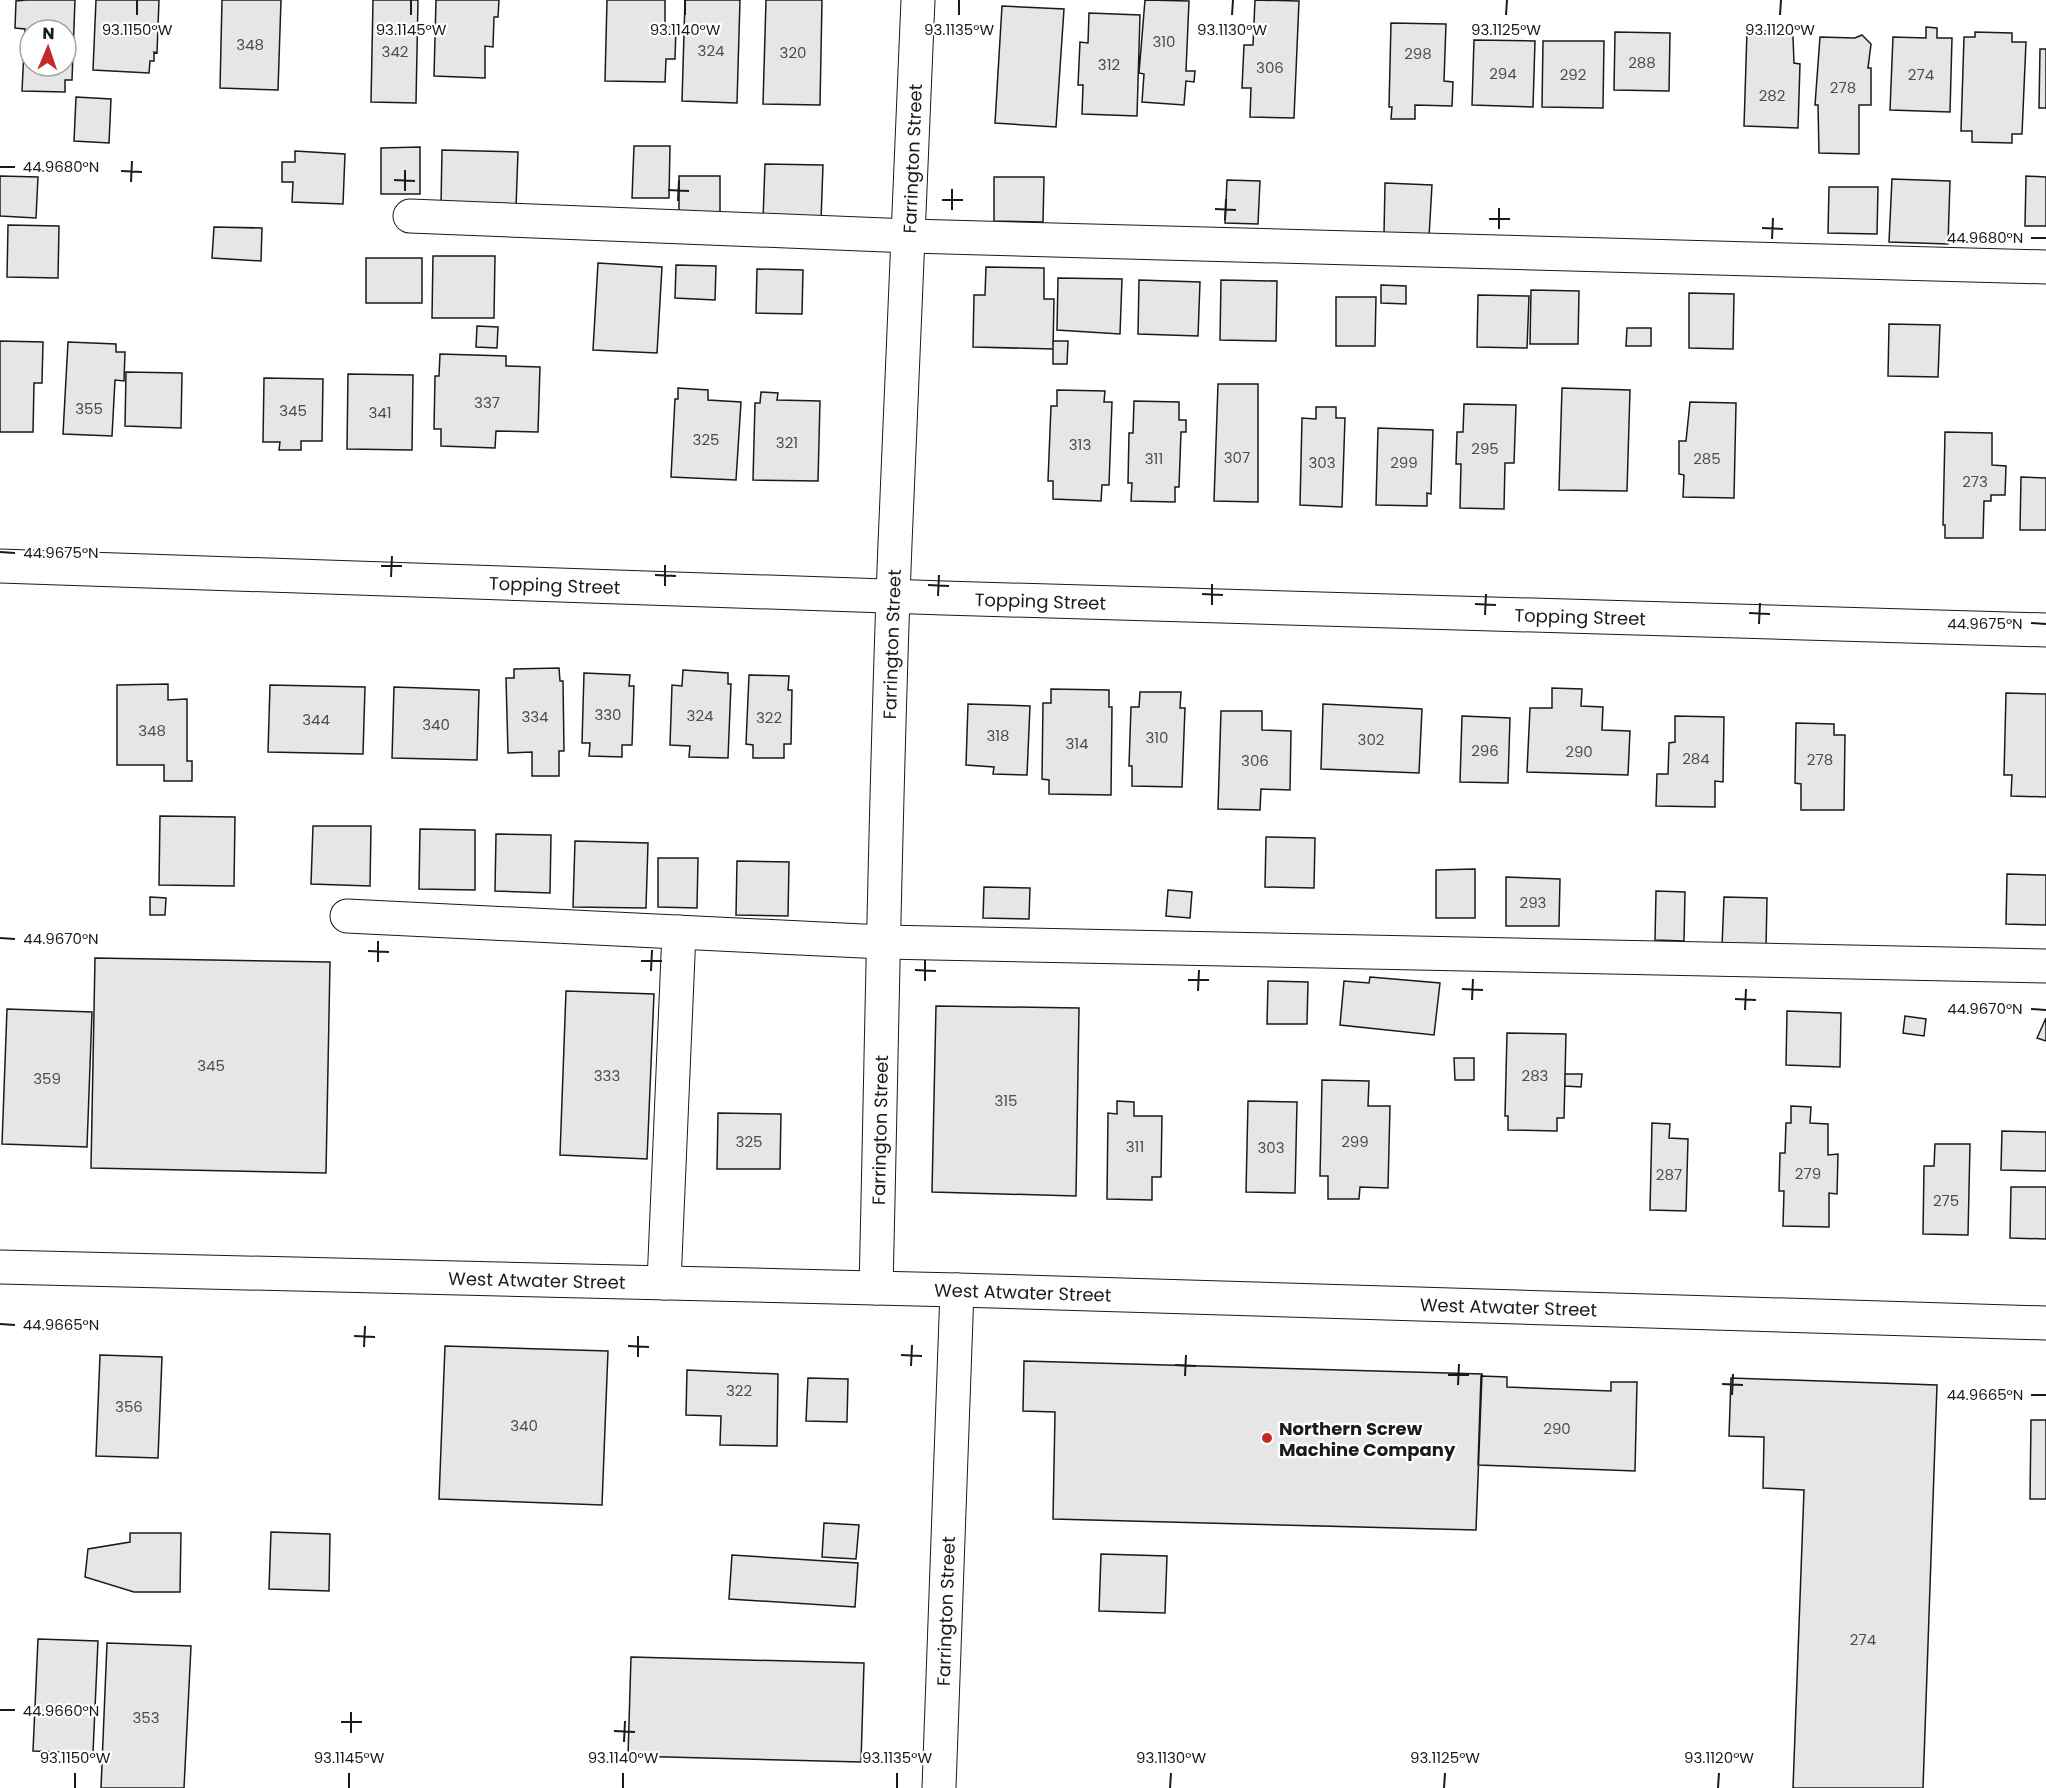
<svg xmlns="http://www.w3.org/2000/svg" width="2046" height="1788" font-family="Poppins,sans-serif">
  <rect width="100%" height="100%" fill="#fff"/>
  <path fill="#e6e6e6" stroke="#1a1a1a" stroke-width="1.5" fill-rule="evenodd" d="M 26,0 L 75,0 L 72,80 L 65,80 L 65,92 L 22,91 L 25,29 L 15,28 L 16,1 ZM 30,30 L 66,30 L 66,66 L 30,66 Z
    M 96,0 L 159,0 L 157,53 L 154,52 L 154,61 L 150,61 L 149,73 L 93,70 Z
    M 222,0 L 281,0 L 278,90 L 220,88 Z
    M 373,0 L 418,0 L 416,103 L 371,102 Z
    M 436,0 L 499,0 L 498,17 L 494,17 L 493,47 L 485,46 L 485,78 L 434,76 Z
    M 607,0 L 665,0 L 665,26 L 676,27 L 675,59 L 666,59 L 665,82 L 605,81 Z
    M 685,0 L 740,0 L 737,103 L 682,101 Z
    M 766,0 L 822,0 L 820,105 L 763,104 Z
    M 1145,0 L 1189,1 L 1186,71 L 1195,71 L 1194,82 L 1186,81 L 1184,105 L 1142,102 L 1144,74 L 1139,73 Z
    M 1255,0 L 1299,1 L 1294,118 L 1250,117 L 1251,88 L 1242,88 L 1244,45 L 1253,45 Z
    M 1002,6 L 1064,9 L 1056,127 L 995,123 Z
    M 1089,13 L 1140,15 L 1137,116 L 1082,114 L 1083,85 L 1078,85 L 1080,42 L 1088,43 Z
    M 1391,23 L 1446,24 L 1444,81 L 1453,82 L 1452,106 L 1415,105 L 1415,119 L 1391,119 L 1392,107 L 1389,107 Z
    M 1926,27 L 1937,28 L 1937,38 L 1952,38 L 1950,112 L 1890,110 L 1893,37 L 1926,38 Z
    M 1747,31 L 1787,31 L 1793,37 L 1794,63 L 1800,64 L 1798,128 L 1744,126 Z
    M 1615,32 L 1670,33 L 1669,91 L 1614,90 Z
    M 1975,32 L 2012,33 L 2012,42 L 2026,42 L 2022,134 L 2012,134 L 2012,143 L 1972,142 L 1972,131 L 1961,131 L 1964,37 L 1975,37 Z
    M 1862,35 L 1871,44 L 1868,68 L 1871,68 L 1871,105 L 1859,105 L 1859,154 L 1819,153 L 1818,105 L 1815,105 L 1820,37 L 1855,38 Z
    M 1474,40 L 1535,41 L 1533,107 L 1472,105 Z
    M 1543,41 L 1604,41 L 1603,108 L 1542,107 Z
    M 2040,49 L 2046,49 L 2046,108 L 2039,108 Z
    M 76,97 L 111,99 L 109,143 L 74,141 Z
    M 634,146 L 670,146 L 669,198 L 632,198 Z
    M 420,147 L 420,194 L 381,194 L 381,148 Z
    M 442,150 L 518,152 L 516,208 L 441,206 Z
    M 295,151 L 345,154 L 343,204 L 292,202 L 293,182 L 282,182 L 282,162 L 295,162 Z
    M 765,164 L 823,165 L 821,221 L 763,220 Z
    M 0,176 L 38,177 L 36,218 L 0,216 Z
    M 679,176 L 720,176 L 720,217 L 679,217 Z
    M 2026,176 L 2046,177 L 2046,226 L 2025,226 Z
    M 994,177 L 1044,177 L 1043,222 L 994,221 Z
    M 1892,179 L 1950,181 L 1948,244 L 1889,242 Z
    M 1227,180 L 1260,181 L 1258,224 L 1225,223 Z
    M 1385,183 L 1432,185 L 1429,237 L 1384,234 Z
    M 1829,187 L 1878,187 L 1877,234 L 1828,233 Z
    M 8,225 L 59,226 L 58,278 L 7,277 Z
    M 214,227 L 262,228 L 261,261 L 212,258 Z
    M 433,256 L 495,256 L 494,318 L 432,318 Z
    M 366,258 L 422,258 L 422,303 L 366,303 Z
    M 598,263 L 662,267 L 657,353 L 593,350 Z
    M 676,265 L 716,266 L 715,300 L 675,298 Z
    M 986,267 L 1044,268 L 1044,299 L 1054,299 L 1053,349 L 973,347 L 974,295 L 985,295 Z
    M 757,269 L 803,270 L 802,314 L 756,313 Z
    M 1058,278 L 1122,279 L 1120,334 L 1057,330 Z
    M 1139,280 L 1200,282 L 1198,336 L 1138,334 Z
    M 1221,280 L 1277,281 L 1276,341 L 1220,340 Z
    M 1381,285 L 1406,286 L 1406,304 L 1381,303 Z
    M 1531,290 L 1579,291 L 1578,344 L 1530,344 Z
    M 1689,293 L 1734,294 L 1733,349 L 1689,348 Z
    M 1478,295 L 1529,296 L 1527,348 L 1477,347 Z
    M 1336,297 L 1376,297 L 1375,346 L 1336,346 Z
    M 1889,324 L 1940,325 L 1938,377 L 1888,376 Z
    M 477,326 L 498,327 L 497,348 L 476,347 Z
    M 1627,328 L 1651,328 L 1651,346 L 1626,346 Z
    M 0,341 L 43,342 L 42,383 L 34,383 L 33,432 L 0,432 Z
    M 1053,341 L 1068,341 L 1067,364 L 1053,364 Z
    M 68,342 L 116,344 L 116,352 L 125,352 L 124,381 L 115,380 L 112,436 L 63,434 Z
    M 440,354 L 506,356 L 506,366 L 540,367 L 538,432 L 496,431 L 495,448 L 441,446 L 441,429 L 434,429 L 435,376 L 439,376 Z
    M 126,372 L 182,373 L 181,428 L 125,426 Z
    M 348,374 L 413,375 L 412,450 L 347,449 Z
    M 264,378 L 323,379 L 322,441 L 301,441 L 301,450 L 279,450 L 280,442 L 263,442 Z
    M 1218,384 L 1258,384 L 1258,502 L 1214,501 Z
    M 678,388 L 708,390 L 708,400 L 741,402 L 736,480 L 671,477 L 675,399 L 678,399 Z
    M 1562,388 L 1630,390 L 1627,491 L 1559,490 Z
    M 1057,390 L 1105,391 L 1104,402 L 1112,402 L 1109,485 L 1102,485 L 1101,501 L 1053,499 L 1053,481 L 1048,481 L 1051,406 L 1057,406 Z
    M 761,392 L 778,393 L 777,400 L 820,401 L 818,481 L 753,480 L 755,403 L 760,403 Z
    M 1134,401 L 1179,402 L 1179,420 L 1186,420 L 1186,432 L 1181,432 L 1179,487 L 1175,487 L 1175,502 L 1131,501 L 1132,483 L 1128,483 L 1129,433 L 1133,433 Z
    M 1690,402 L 1736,403 L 1734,498 L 1683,497 L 1684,475 L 1679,474 L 1679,441 L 1686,441 Z
    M 1464,404 L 1516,405 L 1514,463 L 1505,463 L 1504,509 L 1460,508 L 1461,464 L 1456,464 L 1457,432 L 1463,432 Z
    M 1316,407 L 1336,407 L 1336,418 L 1345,418 L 1342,507 L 1300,505 L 1302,418 L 1316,419 Z
    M 1378,428 L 1433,430 L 1431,494 L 1427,493 L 1427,506 L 1376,505 Z
    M 1945,432 L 1992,433 L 1992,465 L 2006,466 L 2005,495 L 1991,495 L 1991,501 L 1984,501 L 1983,538 L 1945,538 L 1945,525 L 1943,525 Z
    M 2021,477 L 2046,478 L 2046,530 L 2020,530 Z
    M 559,668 L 560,681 L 563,681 L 564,751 L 559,751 L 559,776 L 532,776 L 532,752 L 508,753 L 506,678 L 514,678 L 514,669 Z
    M 683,670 L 728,673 L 728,684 L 731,684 L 728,758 L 689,757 L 690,746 L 670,745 L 672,685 L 682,686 Z
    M 584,673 L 630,675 L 629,686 L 634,686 L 632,745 L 622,745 L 622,757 L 589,756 L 590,743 L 582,743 Z
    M 749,675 L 789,676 L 788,690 L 792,690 L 791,744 L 784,744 L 784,758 L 753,758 L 753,745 L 746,744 Z
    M 168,684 L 168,700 L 187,699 L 187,761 L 192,761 L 192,781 L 164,781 L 164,765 L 117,765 L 117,685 Z
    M 270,685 L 365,687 L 363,754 L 268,752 Z
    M 394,687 L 479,690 L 477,760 L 392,758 Z
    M 1552,688 L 1582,689 L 1581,706 L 1603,707 L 1602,730 L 1630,731 L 1628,775 L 1527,772 L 1530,708 L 1552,708 Z
    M 1051,689 L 1109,690 L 1109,707 L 1112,707 L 1111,795 L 1049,794 L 1049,780 L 1042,779 L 1043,703 L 1051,703 Z
    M 1140,692 L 1181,692 L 1180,708 L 1185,708 L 1182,787 L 1132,786 L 1132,766 L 1129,766 L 1131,707 L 1139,707 Z
    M 2006,693 L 2046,694 L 2046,797 L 2011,796 L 2012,775 L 2004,775 Z
    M 968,704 L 1030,706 L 1027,775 L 993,774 L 994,767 L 966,765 Z
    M 1323,704 L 1422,709 L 1419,773 L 1321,769 Z
    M 1221,711 L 1262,711 L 1262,730 L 1291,731 L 1290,790 L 1261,789 L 1260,810 L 1218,809 Z
    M 1462,716 L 1510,718 L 1508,783 L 1460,782 Z
    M 1675,716 L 1724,717 L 1723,782 L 1715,781 L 1715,807 L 1656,806 L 1657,774 L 1668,774 L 1669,743 L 1675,742 Z
    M 1796,723 L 1834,724 L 1834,735 L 1845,735 L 1844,810 L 1801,810 L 1801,784 L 1795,783 Z
    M 160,816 L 235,817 L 234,886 L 159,885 Z
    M 313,826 L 371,826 L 370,886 L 311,884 Z
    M 420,829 L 475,830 L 475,890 L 419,889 Z
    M 496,834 L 551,835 L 550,893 L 495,891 Z
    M 1266,837 L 1315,838 L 1314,888 L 1265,887 Z
    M 575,841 L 648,843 L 646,908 L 573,907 Z
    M 658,858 L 698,858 L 697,908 L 658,907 Z
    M 737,861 L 789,862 L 788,916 L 736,915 Z
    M 1475,869 L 1475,918 L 1436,918 L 1436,870 Z
    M 2007,874 L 2046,875 L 2046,925 L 2006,924 Z
    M 1506,877 L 1560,879 L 1559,926 L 1506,926 Z
    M 984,887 L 1030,888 L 1029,919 L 983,918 Z
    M 1168,890 L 1192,892 L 1190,918 L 1166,916 Z
    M 1656,891 L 1685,892 L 1684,941 L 1655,940 Z
    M 150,897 L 166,898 L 165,915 L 150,915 Z
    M 1724,897 L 1767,898 L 1766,949 L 1722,947 Z
    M 95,958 L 330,962 L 326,1173 L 91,1168 Z
    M 1370,977 L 1440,983 L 1434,1035 L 1340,1025 L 1344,981 L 1369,983 Z
    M 1268,981 L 1308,982 L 1307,1024 L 1267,1024 Z
    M 566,991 L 654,994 L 647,1159 L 560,1155 Z
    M 936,1006 L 1079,1008 L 1076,1196 L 932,1192 Z
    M 7,1009 L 92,1012 L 87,1147 L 2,1144 Z
    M 1787,1011 L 1841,1013 L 1840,1067 L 1786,1065 Z
    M 1905,1016 L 1926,1019 L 1924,1036 L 1903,1033 Z
    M 2046,1018 L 2046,1041 L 2037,1038 Z
    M 1507,1033 L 1566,1034 L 1564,1118 L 1557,1118 L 1557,1131 L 1508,1130 L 1508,1116 L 1505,1116 Z
    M 1454,1058 L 1474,1058 L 1474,1080 L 1455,1080 Z
    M 1565,1074 L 1582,1074 L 1581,1087 L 1565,1086 Z
    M 1322,1080 L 1369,1081 L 1368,1106 L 1390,1106 L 1388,1188 L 1360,1187 L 1359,1199 L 1328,1199 L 1328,1176 L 1320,1176 Z
    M 1117,1101 L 1134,1102 L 1134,1116 L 1162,1116 L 1161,1177 L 1152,1177 L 1152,1200 L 1107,1199 L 1108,1113 L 1117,1114 Z
    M 1248,1101 L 1297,1102 L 1295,1193 L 1246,1192 Z
    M 1791,1106 L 1811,1107 L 1810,1123 L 1828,1124 L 1828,1155 L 1838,1154 L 1837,1194 L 1829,1193 L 1829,1227 L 1783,1226 L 1784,1191 L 1779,1191 L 1780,1153 L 1785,1153 L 1786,1123 L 1791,1123 Z
    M 718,1113 L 781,1114 L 780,1169 L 717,1169 Z
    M 1652,1123 L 1670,1124 L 1669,1138 L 1688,1139 L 1686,1211 L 1650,1210 Z
    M 2002,1131 L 2046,1132 L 2046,1171 L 2001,1170 Z
    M 1935,1144 L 1970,1144 L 1968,1235 L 1923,1234 L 1924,1166 L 1934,1166 Z
    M 2011,1187 L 2046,1187 L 2046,1239 L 2010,1238 Z
    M 445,1346 L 608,1351 L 602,1505 L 439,1499 Z
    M 100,1355 L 162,1357 L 158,1458 L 96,1456 Z
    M 1024,1361 L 1482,1374 L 1476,1530 L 1053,1519 L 1055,1412 L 1023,1411 Z
    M 687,1370 L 778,1374 L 777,1446 L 720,1445 L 721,1416 L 686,1415 Z
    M 1481,1376 L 1507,1377 L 1507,1387 L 1611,1391 L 1611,1382 L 1637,1382 L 1635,1471 L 1478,1465 Z
    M 808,1378 L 848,1379 L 847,1422 L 806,1421 Z
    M 1731,1378 L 1937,1385 L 1923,1788 L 1793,1788 L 1804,1490 L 1763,1488 L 1764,1437 L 1729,1436 Z
    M 2031,1420 L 2046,1420 L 2046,1499 L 2030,1499 Z
    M 824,1523 L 859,1525 L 856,1559 L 822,1557 Z
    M 271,1532 L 330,1534 L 329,1591 L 269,1589 Z
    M 130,1533 L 181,1533 L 180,1592 L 134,1592 L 85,1577 L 88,1549 L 130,1542 Z
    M 1101,1554 L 1167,1556 L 1165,1613 L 1099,1611 Z
    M 732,1555 L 858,1563 L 855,1607 L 729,1599 Z
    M 38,1639 L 98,1641 L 93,1753 L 33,1751 Z
    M 107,1643 L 191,1646 L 184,1788 L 101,1788 Z
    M 631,1657 L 864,1663 L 861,1762 L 628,1756 Z"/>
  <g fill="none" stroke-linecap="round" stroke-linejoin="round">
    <g stroke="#1a1a1a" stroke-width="35">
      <g id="minor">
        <path d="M 410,216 L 910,236 L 2046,267"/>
        <path id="s1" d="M 0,566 L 944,598 L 2046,630"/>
        <path d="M 347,916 L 883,942 L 2046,966"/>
        <path id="s2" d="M 0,1267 L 957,1290 L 2046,1323"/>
        <path d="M 664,1283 L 679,932"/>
        <path id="s3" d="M 876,1288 C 882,1040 885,792 895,544 C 903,362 912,181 918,0"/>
        <path id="s4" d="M 939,1788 L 957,1290"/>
      </g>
    </g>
    <use href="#minor" stroke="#fff" stroke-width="33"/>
  </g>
  <path fill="none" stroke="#1a1a1a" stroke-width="2" d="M 137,15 L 137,0M 411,15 L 411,0M 685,15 L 685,0M 959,15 L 959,0M 1232,15 L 1233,0M 1506,15 L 1507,0M 1780,15 L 1781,0M 0,167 L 15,167M 121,171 L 142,172M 394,180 L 415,181M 131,182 L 132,161M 668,190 L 689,191M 405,191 L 405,170M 942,200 L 963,200M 678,201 L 679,180M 1215,209 L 1236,210M 952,210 L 952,189M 1489,219 L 1510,219M 1225,220 L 1226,199M 1762,228 L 1783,229M 1499,229 L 1499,208M 2031,238 L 2046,238M 1772,239 L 1773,218M 0,552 L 15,553M 381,566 L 402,566M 655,575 L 676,576M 391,577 L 392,556M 928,585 L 949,586M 665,586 L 665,565M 1202,594 L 1223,595M 938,596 L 939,575M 1475,604 L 1496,605M 1212,605 L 1212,584M 1749,613 L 1770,614M 1485,615 L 1486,594M 2031,623 L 2046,624M 1759,624 L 1760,603M 0,938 L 15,939M 368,951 L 389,952M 641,961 L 662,961M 378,962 L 378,941M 915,970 L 936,971M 651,971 L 652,950M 1188,980 L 1209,980M 925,981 L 925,960M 1462,989 L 1483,990M 1198,991 L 1199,970M 1735,999 L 1756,1000M 1472,1000 L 1473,979M 2031,1009 L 2046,1010M 1745,1010 L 1746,989M 0,1324 L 15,1325M 354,1336 L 375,1337M 628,1346 L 649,1347M 364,1347 L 365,1326M 901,1355 L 922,1356M 638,1357 L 638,1336M 1175,1365 L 1196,1366M 911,1366 L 912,1345M 1448,1375 L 1469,1375M 1185,1376 L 1186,1355M 1722,1384 L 1743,1385M 1458,1385 L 1459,1364M 1732,1395 L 1733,1374M 2031,1395 L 2046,1395M 0,1710 L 15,1710M 341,1722 L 362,1722M 614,1731 L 635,1732M 351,1733 L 351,1712M 624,1742 L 625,1721M 75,1788 L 75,1773M 349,1788 L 349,1773M 623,1788 L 623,1773M 897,1788 L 897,1773M 1170,1788 L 1171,1773M 1444,1788 L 1445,1773M 1718,1788 L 1719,1773"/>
  <circle fill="#c62828" stroke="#fff" stroke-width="2" cx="1267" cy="1438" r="6"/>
  <g text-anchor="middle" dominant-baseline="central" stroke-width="4.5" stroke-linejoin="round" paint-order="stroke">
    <g font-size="15" fill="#4d4d4d">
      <text x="1164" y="41">310</text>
      <text x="250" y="44">348</text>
      <text x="711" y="50">324</text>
      <text x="395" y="51">342</text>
      <text x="793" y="52">320</text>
      <text x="1418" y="53">298</text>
      <text x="1642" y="62">288</text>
      <text x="1109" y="64">312</text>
      <text x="1270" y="67">306</text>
      <text x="1503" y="73">294</text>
      <text x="1573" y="74">292</text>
      <text x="1921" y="74">274</text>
      <text x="1843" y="87">278</text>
      <text x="1772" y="95">282</text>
      <text x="487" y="402">337</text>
      <text x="89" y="408">355</text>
      <text x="293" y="410">345</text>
      <text x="380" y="412">341</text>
      <text x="706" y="439">325</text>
      <text x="787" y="442">321</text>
      <text x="1080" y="444">313</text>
      <text x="1485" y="448">295</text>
      <text x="1237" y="457">307</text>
      <text x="1154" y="458">311</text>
      <text x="1707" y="458">285</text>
      <text x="1322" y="462">303</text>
      <text x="1404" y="462">299</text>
      <text x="1975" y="481">273</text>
      <text x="608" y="714">330</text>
      <text x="700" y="715">324</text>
      <text x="535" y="716">334</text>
      <text x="769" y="717">322</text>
      <text x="316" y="719">344</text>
      <text x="436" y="724">340</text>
      <text x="152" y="730">348</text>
      <text x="998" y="735">318</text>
      <text x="1157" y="737">310</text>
      <text x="1371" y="739">302</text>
      <text x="1077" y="743">314</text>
      <text x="1485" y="750">296</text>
      <text x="1579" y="751">290</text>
      <text x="1696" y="758">284</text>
      <text x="1820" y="759">278</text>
      <text x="1255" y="760">306</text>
      <text x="1533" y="902">293</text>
      <text x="211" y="1065">345</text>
      <text x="607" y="1075">333</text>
      <text x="1535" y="1075">283</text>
      <text x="47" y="1078">359</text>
      <text x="1006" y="1100">315</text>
      <text x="749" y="1141">325</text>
      <text x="1355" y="1141">299</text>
      <text x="1135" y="1146">311</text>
      <text x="1271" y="1147">303</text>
      <text x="1808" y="1173">279</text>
      <text x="1669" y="1174">287</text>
      <text x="1946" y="1200">275</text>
      <text x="739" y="1390">322</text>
      <text x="129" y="1406">356</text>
      <text x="524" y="1425">340</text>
      <text x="1557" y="1428">290</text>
      <text x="1863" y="1639">274</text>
      <text x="146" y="1717">353</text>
    </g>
    <g font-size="18" fill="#1a1a1a" stroke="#fff">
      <text stroke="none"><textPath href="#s3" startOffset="1130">Farrington Street</textPath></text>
      <text stroke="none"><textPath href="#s1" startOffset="555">Topping Street</textPath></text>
      <text stroke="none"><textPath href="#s1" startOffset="1041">Topping Street</textPath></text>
      <text stroke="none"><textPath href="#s1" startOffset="1581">Topping Street</textPath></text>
      <text stroke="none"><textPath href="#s3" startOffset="644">Farrington Street</textPath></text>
      <text stroke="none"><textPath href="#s3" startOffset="158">Farrington Street</textPath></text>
      <text stroke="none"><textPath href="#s2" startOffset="537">West Atwater Street</textPath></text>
      <text stroke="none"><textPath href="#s2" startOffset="1023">West Atwater Street</textPath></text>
      <text stroke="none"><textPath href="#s2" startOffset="1509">West Atwater Street</textPath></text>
      <text stroke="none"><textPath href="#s4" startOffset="177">Farrington Street</textPath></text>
    </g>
    <g font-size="18" font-weight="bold" fill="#1a1a1a" stroke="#fff" text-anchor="start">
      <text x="1279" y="1428">Northern Screw<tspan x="1279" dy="21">Machine Company</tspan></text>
    </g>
  </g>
  <g font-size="15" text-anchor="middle" fill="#1a1a1a" stroke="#fff" stroke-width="4.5" stroke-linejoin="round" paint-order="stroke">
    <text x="137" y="35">93.1150°W</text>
    <text x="411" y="35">93.1145°W</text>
    <text x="685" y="35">93.1140°W</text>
    <text x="959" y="35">93.1135°W</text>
    <text x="1232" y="35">93.1130°W</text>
    <text x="1506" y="35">93.1125°W</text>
    <text x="1780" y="35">93.1120°W</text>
    <text x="61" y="172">44.9680°N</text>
    <text x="1985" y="243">44.9680°N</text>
    <text x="61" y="558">44.9675°N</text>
    <text x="1985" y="629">44.9675°N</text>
    <text x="61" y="944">44.9670°N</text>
    <text x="1985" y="1014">44.9670°N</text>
    <text x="61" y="1330">44.9665°N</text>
    <text x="1985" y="1400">44.9665°N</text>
    <text x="61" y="1716">44.9660°N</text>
    <text x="75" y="1763">93.1150°W</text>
    <text x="349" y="1763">93.1145°W</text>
    <text x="623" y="1763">93.1140°W</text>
    <text x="897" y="1763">93.1135°W</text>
    <text x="1171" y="1763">93.1130°W</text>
    <text x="1445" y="1763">93.1125°W</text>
    <text x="1719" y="1763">93.1120°W</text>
  </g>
  <g transform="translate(48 48) rotate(2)"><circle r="28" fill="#ffffff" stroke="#a3a3a3" stroke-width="1.5"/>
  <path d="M0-4.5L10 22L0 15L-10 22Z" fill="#c62828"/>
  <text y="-9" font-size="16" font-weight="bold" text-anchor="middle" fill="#1a1a1a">N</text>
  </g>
</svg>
